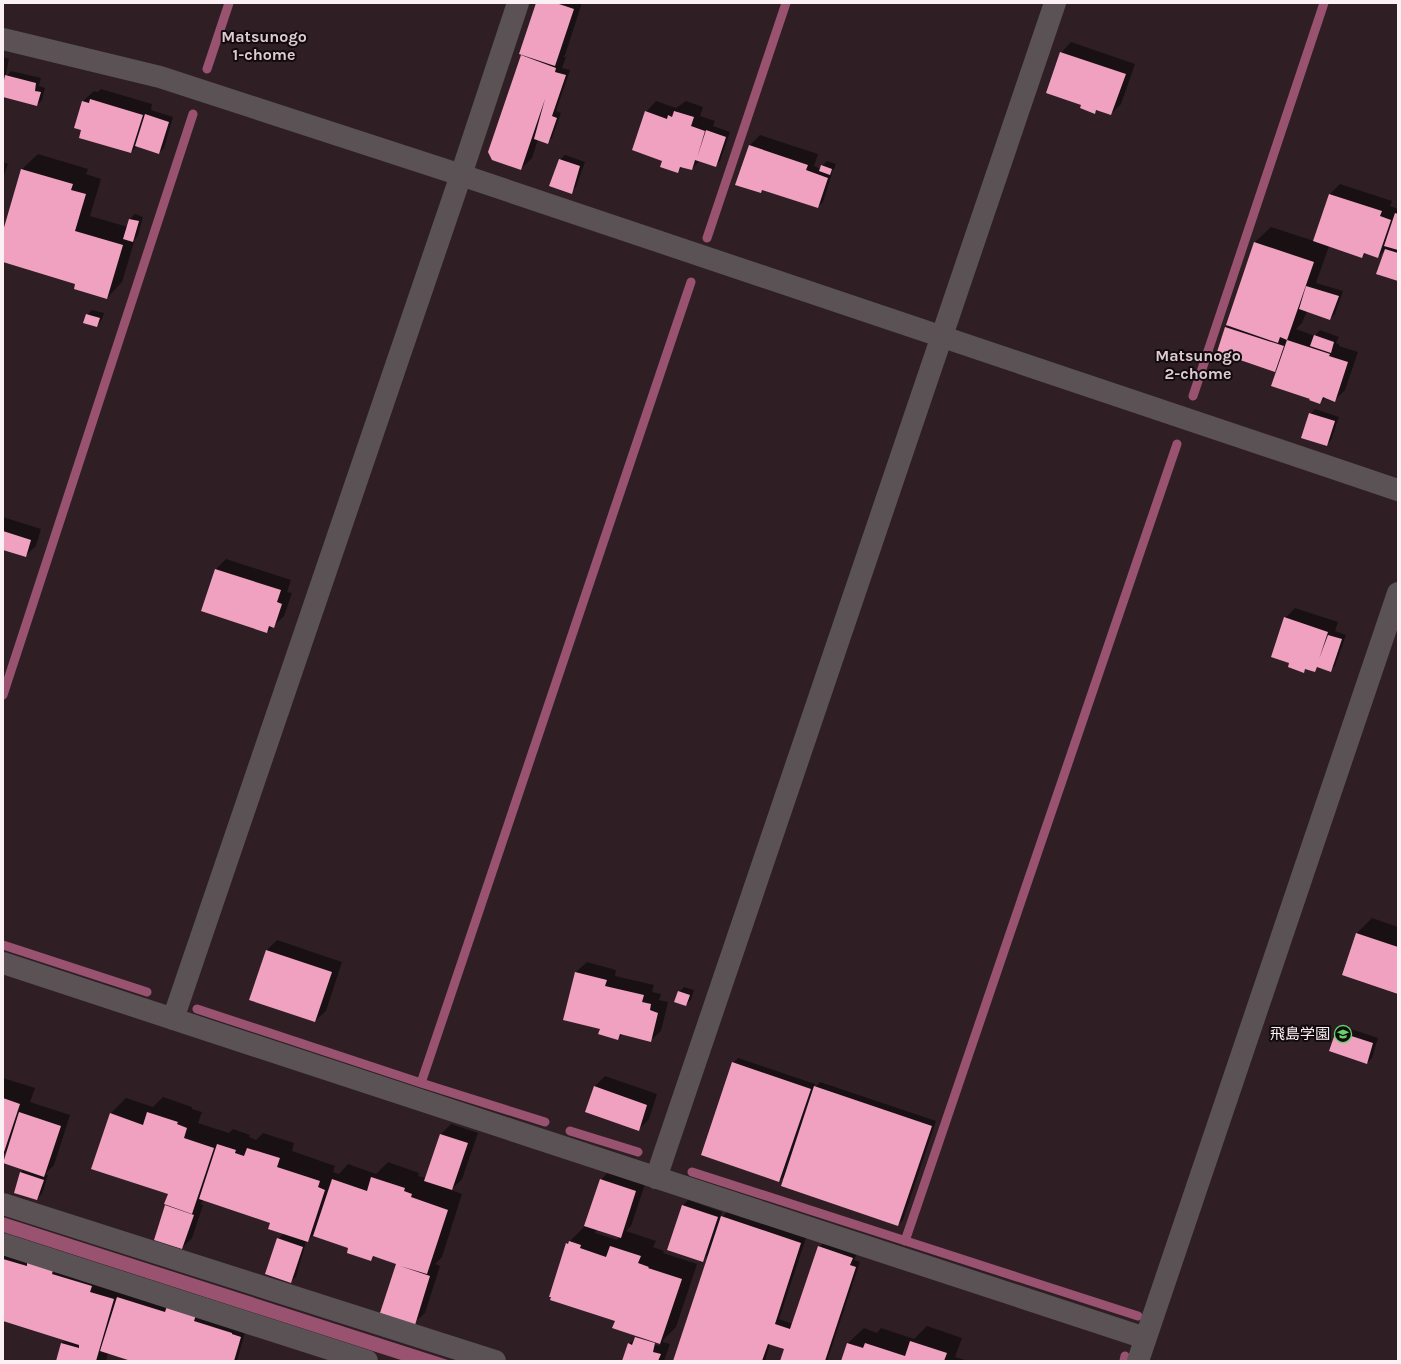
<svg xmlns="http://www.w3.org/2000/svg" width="1401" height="1364" font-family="Karla,'Noto Sans JP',sans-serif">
  <rect width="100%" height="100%" fill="#2f1f25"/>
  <path fill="#995270" d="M 3,1217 L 451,1361 L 404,1361 L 3,1232 Z"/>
  <path fill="#0007" fill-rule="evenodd" d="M 537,3 L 582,3 L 565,55 L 563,57 L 566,57 L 562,68 L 570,70 L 556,111 L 561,113 L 552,138 L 547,143 L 538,139 L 532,158 L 521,169 L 521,56 L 523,54 Z
    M 1071,42 L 1135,64 L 1121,104 L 1111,114 L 1098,110 L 1095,112 L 1082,104 L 1061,53 Z
    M 3,57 L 9,59 L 5,78 L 11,71 L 41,78 L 39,86 L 45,88 L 42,100 L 37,105 L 3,96 Z
    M 101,89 L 152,104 L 151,110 L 173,117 L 164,148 L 159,153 L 137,146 L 131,152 L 82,129 L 83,101 L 94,91 L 98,92 Z
    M 656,101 L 676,108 L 686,101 L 703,107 L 700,116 L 715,121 L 713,126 L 730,132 L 720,161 L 715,166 L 700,160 L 692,169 L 683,167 L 677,172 L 663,160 L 646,112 Z
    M 760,135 L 818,154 L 814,166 L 821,169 L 822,166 L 827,161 L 836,164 L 834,169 L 831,172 L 832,173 L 823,202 L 818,207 L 763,190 L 761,192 L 750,145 Z
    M 38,154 L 88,169 L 86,174 L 101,179 L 90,216 L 128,227 L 130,219 L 135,214 L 143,217 L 138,236 L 135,239 L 122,282 L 107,298 L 77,283 L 3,261 L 3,235 L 22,169 Z
    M 565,155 L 585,162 L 576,187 L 571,192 L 560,160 Z
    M 3,162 L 8,164 L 3,178 Z
    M 1340,184 L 1392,201 L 1390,206 L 1398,209 L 1398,280 L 1378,273 L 1386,249 L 1378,257 L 1366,253 L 1362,257 L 1329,246 L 1316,283 L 1343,291 L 1335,314 L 1330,319 L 1307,311 L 1302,323 L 1296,329 L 1315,336 L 1320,330 L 1339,337 L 1336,343 L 1339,344 L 1339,346 L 1358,352 L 1345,390 L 1335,400 L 1326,397 L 1320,403 L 1311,398 L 1277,371 L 1218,351 L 1226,327 L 1229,325 L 1255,242 L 1271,227 L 1314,241 L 1330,194 Z
    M 92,310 L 104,313 L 101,321 L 96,326 L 87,315 Z
    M 1315,409 L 1339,417 L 1331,440 L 1326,445 L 1310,414 Z
    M 3,517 L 41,529 L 36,546 L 25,556 L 3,549 Z
    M 226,559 L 291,580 L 287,592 L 292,593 L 284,616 L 267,632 L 202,611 L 216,569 Z
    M 1295,608 L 1338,622 L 1335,631 L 1346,635 L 1335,666 L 1331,670 L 1319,666 L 1315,671 L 1307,668 L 1304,671 L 1285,618 Z
    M 1372,918 L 1398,927 L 1398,992 L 1356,934 Z
    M 277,940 L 342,962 L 326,1011 L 315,1021 L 250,999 L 267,950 Z
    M 587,962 L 616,970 L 615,976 L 654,985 L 652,992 L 661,994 L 659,1000 L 668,1002 L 661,1031 L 650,1041 L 623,1034 L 618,1039 L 601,1028 L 576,972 Z
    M 684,987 L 694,990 L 691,1000 L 686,1005 L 679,992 Z
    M 1342,1026 L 1378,1038 L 1372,1058 L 1367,1063 L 1331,1050 L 1337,1031 Z
    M 738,1058 L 815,1084 L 814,1089 L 820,1082 L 936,1121 L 903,1220 L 898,1225 L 786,1175 L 779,1181 L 733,1063 Z
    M 605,1076 L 657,1094 L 649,1119 L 638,1130 L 594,1087 Z
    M 3,1078 L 35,1088 L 30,1102 L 70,1115 L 54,1165 L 45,1174 L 48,1175 L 42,1194 L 37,1199 L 15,1192 L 21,1172 L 24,1169 L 7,1151 L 3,1155 Z
    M 163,1097 L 192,1107 L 192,1109 L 202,1112 L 198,1123 L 229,1133 L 233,1129 L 250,1135 L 249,1137 L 256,1140 L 263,1133 L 294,1143 L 292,1151 L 335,1166 L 333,1172 L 339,1174 L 348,1164 L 376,1174 L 388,1162 L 419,1173 L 418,1176 L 426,1178 L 441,1134 L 451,1124 L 478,1133 L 462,1179 L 451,1190 L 462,1194 L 442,1257 L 435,1264 L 440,1266 L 425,1313 L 414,1323 L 398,1264 L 375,1256 L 371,1260 L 349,1247 L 313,1235 L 306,1242 L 296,1277 L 291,1281 L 278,1239 L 284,1233 L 271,1222 L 204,1200 L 200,1204 L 203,1205 L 192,1238 L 182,1248 L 166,1206 L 168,1204 L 169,1194 L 110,1114 L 126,1098 L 153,1107 Z
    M 611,1169 L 646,1181 L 631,1226 L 626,1231 L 656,1241 L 653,1247 L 664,1251 L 663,1253 L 697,1264 L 676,1327 L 663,1340 L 663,1342 L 670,1344 L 664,1361 L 624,1361 L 629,1344 L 638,1336 L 616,1320 L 567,1244 L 586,1225 L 601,1180 ZM 597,1228 L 621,1236 L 617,1240 L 595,1233 ZM 638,1337 L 660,1344 L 660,1346 L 637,1339 Z
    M 688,1200 L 722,1212 L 720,1219 L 727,1212 L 806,1238 L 779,1319 L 793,1324 L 819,1247 L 824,1242 L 857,1253 L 854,1260 L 860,1262 L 827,1361 L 781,1361 L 785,1349 L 770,1344 L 765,1361 L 674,1361 L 709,1254 L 702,1261 L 683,1205 Z
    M 3,1240 L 245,1332 L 237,1361 L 135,1361 L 108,1353 L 106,1361 L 57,1361 L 62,1343 L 66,1340 L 3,1320 Z
    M 927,1326 L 962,1338 L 955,1357 L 968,1361 L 842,1361 L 848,1343 L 864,1328 L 877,1333 L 881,1328 L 914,1339 ZM 856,1345 L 868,1349 L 856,1347 Z"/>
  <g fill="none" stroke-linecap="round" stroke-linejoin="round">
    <path stroke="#995270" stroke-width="9" d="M 207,69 L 229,3
      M 707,238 L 786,3
      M 1193,396 L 1324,3
      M 3,695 L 193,114
      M 3,945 L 147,992
      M 197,1009 L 421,1083 L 545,1122
      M 421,1083 L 691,282
      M 570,1131 L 638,1152
      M 692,1172 L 1138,1316
      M 905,1241 L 1177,444
      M 1124,1361 L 1125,1356"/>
  </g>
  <path fill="#f0a1c0" d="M 536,3 L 556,3 L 574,9 L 555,66 L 519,54 Z
    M 1060,52 L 1126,74 L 1111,115 L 1096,110 L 1095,114 L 1080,108 L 1081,105 L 1046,93 Z
    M 521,55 L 556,68 L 555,72 L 566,75 L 552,116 L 557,118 L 548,144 L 534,139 L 545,99 L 521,170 L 492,160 L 488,152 Z
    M 5,75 L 36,83 L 35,91 L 41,92 L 37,106 L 3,97 L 3,85 Z
    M 90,99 L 143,115 L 131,153 L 79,138 L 81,130 L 74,128 L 82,101 L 89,103 Z
    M 645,111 L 667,119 L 668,115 L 672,117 L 674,111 L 694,117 L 691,126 L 705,131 L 697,158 L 706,130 L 726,137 L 716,167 L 695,160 L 692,170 L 680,167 L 678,173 L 660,167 L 662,161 L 632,150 Z
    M 145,114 L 169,122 L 159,154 L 135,146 Z
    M 749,145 L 808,165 L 806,170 L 828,178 L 818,208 L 762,190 L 761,193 L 735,185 Z
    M 559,159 L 580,166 L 572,194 L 549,186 Z
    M 821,165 L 832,169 L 830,175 L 819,171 Z
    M 21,169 L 73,184 L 71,190 L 86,194 L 75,231 L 123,245 L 107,299 L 74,289 L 75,284 L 3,262 L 3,231 Z
    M 1329,194 L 1382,211 L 1380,216 L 1391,220 L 1378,258 L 1364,253 L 1362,258 L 1313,241 Z
    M 1395,213 L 1398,214 L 1398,250 L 1384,246 Z
    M 129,219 L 139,221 L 133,242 L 123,239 Z
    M 1254,242 L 1314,262 L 1287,340 L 1330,354 L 1329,356 L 1348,362 L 1335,402 L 1323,397 L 1320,404 L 1309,400 L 1310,399 L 1271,386 L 1287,340 L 1280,337 L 1278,343 L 1226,325 Z
    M 1385,249 L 1398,253 L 1398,281 L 1376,274 Z
    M 1306,286 L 1339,296 L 1330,320 L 1299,309 Z
    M 86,314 L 100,318 L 97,327 L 83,323 Z
    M 1225,327 L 1284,346 L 1275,372 L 1217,352 Z
    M 1314,335 L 1334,342 L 1331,353 L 1310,346 Z
    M 1309,413 L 1335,421 L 1327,446 L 1301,438 Z
    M 3,531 L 31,540 L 26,557 L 3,550 Z
    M 215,569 L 281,590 L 277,602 L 282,604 L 274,628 L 269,626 L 267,633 L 201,611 Z
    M 1284,617 L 1328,632 L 1319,659 L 1328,635 L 1342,639 L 1331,672 L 1317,667 L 1315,672 L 1305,669 L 1304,673 L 1288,667 L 1289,663 L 1271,657 Z
    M 1356,933 L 1398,947 L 1398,994 L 1342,975 Z
    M 266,950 L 332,972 L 315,1022 L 249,1000 Z
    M 575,972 L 607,980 L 605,986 L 644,995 L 642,1002 L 651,1004 L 650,1010 L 658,1013 L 651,1042 L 620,1034 L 618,1040 L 598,1034 L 600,1029 L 563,1020 Z
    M 678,991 L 690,995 L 686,1006 L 674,1002 Z
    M 1336,1031 L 1373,1043 L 1367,1064 L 1329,1051 Z
    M 732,1062 L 811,1089 L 779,1182 L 701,1155 Z
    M 594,1086 L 647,1105 L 639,1131 L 585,1112 Z
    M 814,1086 L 932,1126 L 898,1226 L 781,1186 Z
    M 3,1098 L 20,1104 L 3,1155 Z
    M 19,1112 L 61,1126 L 44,1177 L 3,1163 Z
    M 147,1112 L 178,1122 L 177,1124 L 187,1128 L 184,1138 L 214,1148 L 192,1214 L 164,1204 L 168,1194 L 91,1169 L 110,1113 L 143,1125 Z
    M 440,1134 L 468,1143 L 452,1190 L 424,1181 Z
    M 217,1144 L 236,1150 L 235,1153 L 244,1156 L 247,1148 L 280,1158 L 277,1167 L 320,1181 L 318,1187 L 325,1190 L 308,1242 L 268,1229 L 270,1223 L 199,1199 Z
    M 20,1172 L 44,1180 L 37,1200 L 14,1193 Z
    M 371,1177 L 405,1188 L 404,1191 L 412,1194 L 411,1197 L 448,1210 L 427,1274 L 400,1266 L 430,1276 L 415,1325 L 380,1313 L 396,1264 L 373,1256 L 371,1261 L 347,1253 L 348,1248 L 313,1236 L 332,1179 L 367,1191 Z
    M 600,1179 L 636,1191 L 621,1238 L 584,1226 Z
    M 165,1205 L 194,1215 L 182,1249 L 154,1240 Z
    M 682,1205 L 718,1217 L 703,1262 L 667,1250 Z
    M 721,1216 L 801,1243 L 775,1324 L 790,1329 L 818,1246 L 853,1258 L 850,1265 L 856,1267 L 825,1361 L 780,1361 L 784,1349 L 768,1344 L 762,1361 L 673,1361 Z
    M 277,1238 L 303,1247 L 291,1283 L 265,1274 Z
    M 569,1241 L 581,1245 L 580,1248 L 606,1257 L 610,1246 L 641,1256 L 638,1263 L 649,1267 L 648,1268 L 682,1279 L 660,1344 L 612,1328 L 615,1321 L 550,1300 L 551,1297 L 549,1297 L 566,1243 L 568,1244 Z
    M 3,1259 L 27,1266 L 27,1262 L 53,1270 L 52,1274 L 92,1286 L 90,1292 L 114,1299 L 96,1361 L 56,1361 L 61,1343 L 79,1348 L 79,1345 L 3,1321 Z
    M 117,1297 L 165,1312 L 167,1306 L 196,1315 L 194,1321 L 232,1333 L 232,1334 L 241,1337 L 234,1361 L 131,1361 L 100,1351 Z
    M 635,1337 L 655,1343 L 653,1352 L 661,1354 L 658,1361 L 622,1361 L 628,1343 L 632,1345 Z
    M 910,1341 L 947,1353 L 944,1361 L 841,1361 L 847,1343 L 863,1348 L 865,1343 L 905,1356 Z"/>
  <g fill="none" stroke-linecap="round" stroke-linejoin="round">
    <path stroke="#5a5255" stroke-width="22" d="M 3,963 L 1145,1338
      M 173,1019 L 461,175 L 518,3
      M 656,1178 L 1055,3
      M 3,1204 L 495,1361
      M 3,1244 L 367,1361
      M 1138,1361 L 1398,593"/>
    <path stroke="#5a5255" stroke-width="22" d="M 3,39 L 160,77 L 461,175 L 1398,490"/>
  </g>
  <defs>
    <g id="school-ring" transform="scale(0.9)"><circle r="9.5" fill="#120b0e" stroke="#63d468" stroke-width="1.5"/><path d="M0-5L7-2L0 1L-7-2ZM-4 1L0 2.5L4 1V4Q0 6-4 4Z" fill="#63d468"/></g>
  </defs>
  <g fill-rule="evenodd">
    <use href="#school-ring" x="1343" y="1034"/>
  </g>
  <g text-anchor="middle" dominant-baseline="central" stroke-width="4" stroke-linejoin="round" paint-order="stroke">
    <g font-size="15" fill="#fbf0f4" stroke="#120b0e" text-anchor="end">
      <text x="1330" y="1034">飛島学園</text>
    </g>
    <g font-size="16" font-weight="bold" fill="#e0cad2" stroke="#120b0e">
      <text x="264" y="36">Matsunogo<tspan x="264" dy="18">1-chome</tspan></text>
      <text x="1198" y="355">Matsunogo<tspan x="1198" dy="18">2-chome</tspan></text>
    </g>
  </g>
  <rect width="1401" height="1364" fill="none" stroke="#fbf0f4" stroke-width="8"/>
</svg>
